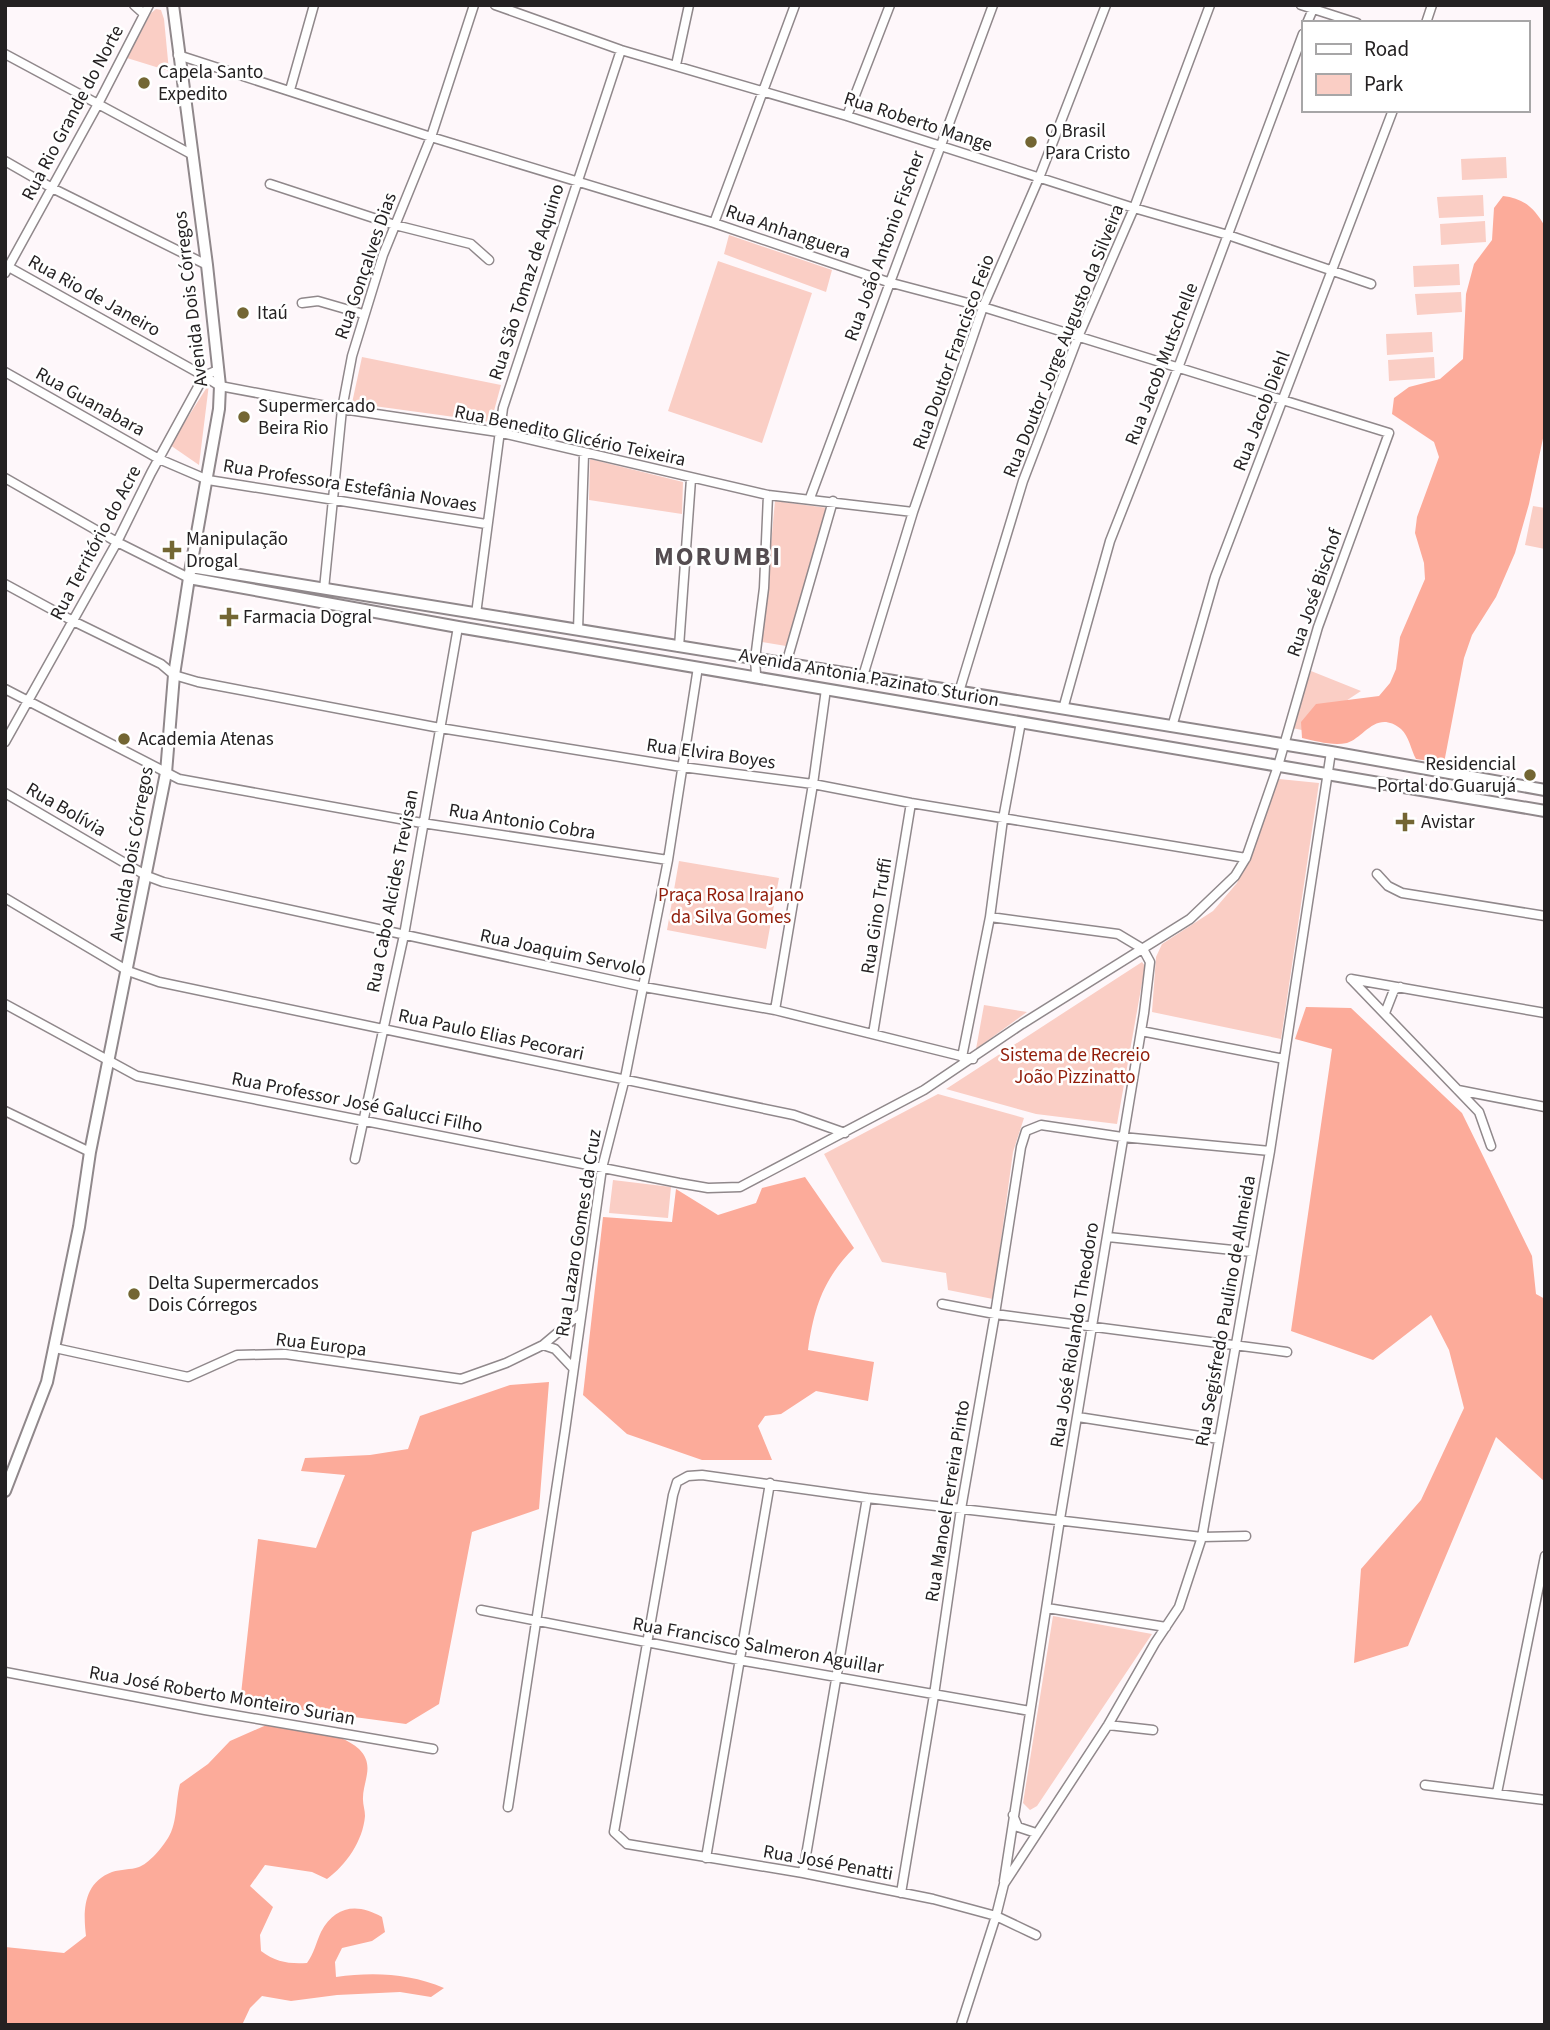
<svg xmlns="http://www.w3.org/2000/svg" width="1550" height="2030" font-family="'Source Sans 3',sans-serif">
  <rect width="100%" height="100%" fill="#fef7fa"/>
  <path fill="#facec5" d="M 156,9 L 161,10 L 164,19 L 169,71 L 127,58 L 151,13 Z
    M 1506,157 L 1507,178 L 1462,180 L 1461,159 Z
    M 1483,195 L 1484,216 L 1439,218 L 1437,197 Z
    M 1485,221 L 1486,242 L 1441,245 L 1440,224 Z
    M 729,235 L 832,270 L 826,292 L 724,254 Z
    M 718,261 L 812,293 L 762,443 L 668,411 Z
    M 1459,264 L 1460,285 L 1414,287 L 1413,266 Z
    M 1461,292 L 1462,312 L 1417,315 L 1415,294 Z
    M 1432,332 L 1433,352 L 1387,355 L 1386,334 Z
    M 362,357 L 501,385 L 491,422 L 352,403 Z
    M 1434,357 L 1435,378 L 1389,381 L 1388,360 Z
    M 209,384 L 199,465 L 170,445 Z
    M 590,459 L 683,482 L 682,514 L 589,500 Z
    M 775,501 L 828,508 L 786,646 L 762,642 Z
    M 1533,506 L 1545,508 L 1545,549 L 1525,545 Z
    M 1311,671 L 1361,691 L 1302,730 L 1292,728 Z
    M 1279,779 L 1319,783 L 1281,1039 L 1152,1012 L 1156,957 L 1162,944 L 1213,911 L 1237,883 Z
    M 679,861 L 779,878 L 766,949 L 667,930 Z
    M 1142,962 L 1145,966 L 1117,1124 L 1036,1114 L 946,1089 Z
    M 984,1005 L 1027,1012 L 976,1049 Z
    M 938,1094 L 1024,1118 L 1013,1152 L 993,1299 L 948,1290 L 946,1273 L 882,1262 L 824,1154 Z
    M 613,1180 L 671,1187 L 668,1218 L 609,1213 Z
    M 1053,1616 L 1152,1634 L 1037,1806 L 1030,1810 L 1023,1803 Z"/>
  <path fill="#fcab9a" d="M 1503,196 C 1523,198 1535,208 1545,227 L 1545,429 L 1529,504 L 1515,553 L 1496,597 L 1472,635 L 1464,658 L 1444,763 L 1416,759 C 1411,750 1409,736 1401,729 C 1376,709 1364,738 1347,743 C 1332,746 1316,741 1302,738 L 1301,722 L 1316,704 L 1379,696 L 1390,683 L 1396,669 L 1400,637 L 1425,579 L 1424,563 L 1415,533 L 1417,517 L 1439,457 L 1434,442 L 1392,414 L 1394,398 L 1409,387 L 1440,379 L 1463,359 L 1466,294 L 1474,264 L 1492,240 L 1494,208 Z
    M 1306,1007 L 1351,1008 L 1462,1113 L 1532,1256 L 1536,1294 L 1545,1299 L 1545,1482 L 1496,1437 L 1408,1646 L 1354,1663 L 1361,1569 L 1421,1500 L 1464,1408 L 1449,1350 L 1431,1315 L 1373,1360 L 1291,1331 L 1332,1049 L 1295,1039 Z
    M 805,1177 L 854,1248 C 823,1279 814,1308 808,1350 L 874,1362 L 868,1401 L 816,1391 L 781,1414 L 765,1416 L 758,1426 L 772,1460 L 702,1460 L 627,1434 L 583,1395 L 603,1217 L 672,1222 L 676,1189 L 718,1215 L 756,1203 L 762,1188 Z
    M 549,1382 L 539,1509 L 472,1532 L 439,1704 L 406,1724 L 295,1709 L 241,1694 L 258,1539 L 316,1548 L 345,1475 L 301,1471 L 305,1458 L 370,1455 L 408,1449 L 420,1416 L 510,1385 Z
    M 271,1723 C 296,1728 340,1731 359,1749 C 376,1766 362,1782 363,1800 C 363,1805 365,1810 365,1816 C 363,1841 346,1865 327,1879 L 312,1872 L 265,1865 L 250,1886 L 273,1907 L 260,1935 L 261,1951 C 276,1962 288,1964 307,1963 C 314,1953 316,1943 321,1932 C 335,1905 358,1903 382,1917 L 385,1932 L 372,1941 L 342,1948 L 335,1962 L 336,1977 C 372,1972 409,1973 444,1988 L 431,1997 L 400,1992 L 337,1995 L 291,2001 L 262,1996 L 250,2008 L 242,2025 L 5,2025 L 5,1947 L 64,1953 L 86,1936 C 83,1911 83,1883 112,1872 C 121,1869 130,1870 139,1867 C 148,1864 161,1849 166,1841 C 178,1825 175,1803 180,1784 L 208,1764 L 230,1741 Z"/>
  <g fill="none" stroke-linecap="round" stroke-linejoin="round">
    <g stroke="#90888b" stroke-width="11">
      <path id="street" d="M 134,5 L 144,14
        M 495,5 L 621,50 L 847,116 L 1134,208 L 1228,235 L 1371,284
        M 1301,5 L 1357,23
        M 1307,23 L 1313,9
        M 1426,23 L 1432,5
        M 5,54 L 191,154
        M 676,65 L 689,5
        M 290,90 L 314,5
        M 847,116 L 890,5
        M 5,161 L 52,188 L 207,265
        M 270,184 L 395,225 L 471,244 L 489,260
        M 714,223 L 795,5
        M 5,265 L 204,376 L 218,370
        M 5,273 L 98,104 L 149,5
        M 302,303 L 318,301 L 363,314
        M 5,372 L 159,459 L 208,480 L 486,524
        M 5,478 L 117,542 L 189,578
        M 810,498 L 993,5
        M 5,584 L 73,621 L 161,664 L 174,675 L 198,682 L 440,728 L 682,767 L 813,784 L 911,803 L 1246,858
        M 324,589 L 342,409 L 352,356 L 383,255 L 431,137 L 474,5
        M 476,614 L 503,408 L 621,50
        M 578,630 L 584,454
        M 679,647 L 691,479
        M 786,664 L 833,501
        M 863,676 L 913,512 L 983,307 L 1039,178 L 1106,5
        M 759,678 L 756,674 L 755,659 L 764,588 L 768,495
        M 5,689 L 179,779 L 422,823 L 668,860
        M 959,692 L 1023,481 L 1078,337 L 1134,208 L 1210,5
        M 1063,709 L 1110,541 L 1178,368 L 1303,34
        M 1172,727 L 1215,577 L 1393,110
        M 5,742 L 117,542 L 151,473 L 204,376 L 220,386 L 342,409 L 498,432 L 768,495 L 913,512
        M 5,793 L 147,876 L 163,882 L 644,987 L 775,1010 L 973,1059
        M 1377,874 L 1388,886 L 1402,893 L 1545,916
        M 5,898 L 128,971 L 159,982 L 794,1115 L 845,1133
        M 990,917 L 1118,934 L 1143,949 L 1150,962 L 1144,1013 L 1060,1519 L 1004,1881
        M 1351,979 L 1479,1112 L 1491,1146
        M 1351,979 L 1545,1013
        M 5,1004 L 137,1076 L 679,1183 L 708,1188 L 740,1187 L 924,1090 L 1022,1024 L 1190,919 L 1235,876 L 1246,858 L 1278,766 L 1318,627 L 1389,433 L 983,307 L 888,282 L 714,223 L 431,137 L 178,55
        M 775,1010 L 813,784 L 826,689
        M 1385,1013 L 1394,990 L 1400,987
        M 1141,1031 L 1284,1059
        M 873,1034 L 911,803
        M 962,1057 L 990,917 L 1003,819 L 1021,722
        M 1458,1090 L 1545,1107
        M 5,1111 L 90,1152
        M 355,1159 L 404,935 L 458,627
        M 1108,1237 L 1252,1252
        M 942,1304 L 995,1314 L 1287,1352
        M 55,1348 L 188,1377 L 237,1355 L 285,1354 L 461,1379 L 506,1363 L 543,1345
        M 573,1368 L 555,1349 L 543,1345 L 581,1313
        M 1078,1417 L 1219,1439
        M 1047,1608 L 1166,1627
        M 481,1610 L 739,1660 L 1030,1711
        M 5,1672 L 205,1710 L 433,1749
        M 1108,1725 L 1153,1730
        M 1425,1785 L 1545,1800
        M 1497,1793 L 1545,1556
        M 508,1807 L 565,1431 L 602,1168 L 625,1078 L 668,860 L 698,667
        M 1013,1815 L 1018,1827 L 1036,1833
        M 706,1858 L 770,1483
        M 803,1873 L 867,1498
        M 901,1893 L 934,1695 L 961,1509 L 995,1314 L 1021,1147 L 1026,1131 L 1041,1125 L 1122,1137 L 1270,1151
        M 1036,1935 L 996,1916 L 933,1899 L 803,1873 L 627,1844 L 614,1832 L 673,1495 L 677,1482 L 688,1476 L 702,1475 L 867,1498 L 1202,1537 L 1246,1536
        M 961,2025 L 996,1916 L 1004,1884 L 1108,1725 L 1155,1643 L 1179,1607 L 1202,1537 L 1270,1151 L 1331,752"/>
    </g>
    <g stroke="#90888b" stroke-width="14">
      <path id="secondary" d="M 191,567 L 1331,752 L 1545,790
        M 189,578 L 458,627 L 1545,811
        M 5,1491 L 47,1382 L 79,1227 L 90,1152 L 166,773 L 174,675 L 189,578 L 219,409 L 220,386 L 207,265 L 173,5"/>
    </g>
    <use href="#street" stroke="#fff" stroke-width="8"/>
    <use href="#secondary" stroke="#fff" stroke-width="10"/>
  </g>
  <g fill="#736633" stroke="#fff" stroke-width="2.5">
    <circle cx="144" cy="83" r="7"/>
    <circle cx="1031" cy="142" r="7"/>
    <circle cx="243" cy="313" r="7"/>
    <circle cx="244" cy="417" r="7"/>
    <path d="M168.5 539.5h7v7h7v7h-7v7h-7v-7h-7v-7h7z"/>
    <path d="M225.5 606.5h7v7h7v7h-7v7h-7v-7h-7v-7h7z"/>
    <circle cx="124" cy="739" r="7"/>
    <circle cx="1530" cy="775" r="7"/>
    <path d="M1401.5 811.5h7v7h7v7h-7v7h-7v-7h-7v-7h7z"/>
    <circle cx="134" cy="1294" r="7"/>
  </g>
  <g text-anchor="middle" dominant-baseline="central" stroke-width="5" stroke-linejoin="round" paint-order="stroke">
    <g font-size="19" fill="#242122" stroke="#fff" text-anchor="start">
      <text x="158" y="72">Capela Santo<tspan x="158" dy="22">Expedito</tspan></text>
      <text x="1045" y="131">O Brasil<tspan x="1045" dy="22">Para Cristo</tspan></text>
      <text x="257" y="313">Itaú</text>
      <text x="258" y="406">Supermercado<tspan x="258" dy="22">Beira Rio</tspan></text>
      <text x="186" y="539">Manipulação<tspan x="186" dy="22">Drogal</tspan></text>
      <text x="243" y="617">Farmacia Dogral</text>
      <text x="138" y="739">Academia Atenas</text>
      <text x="1516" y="764" text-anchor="end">Residencial<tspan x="1516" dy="22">Portal do Guarujá</tspan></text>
      <text x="1421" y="822">Avistar</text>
      <text x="148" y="1283">Delta Supermercados<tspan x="148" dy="22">Dois Córregos</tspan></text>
    </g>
    <g font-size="19" fill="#242122" stroke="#fff">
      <text transform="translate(73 113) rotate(-62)">Rua Rio Grande do Norte</text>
      <text transform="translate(918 122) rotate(18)">Rua Roberto Mange</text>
      <text transform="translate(788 232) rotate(19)">Rua Anhanguera</text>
      <text transform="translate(885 246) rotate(-70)">Rua João Antonio Fischer</text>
      <text transform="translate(366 266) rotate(-71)">Rua Gonçalves Dias</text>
      <text transform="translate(527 282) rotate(-72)">Rua São Tomaz de Aquino</text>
      <text transform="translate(94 296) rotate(29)">Rua Rio de Janeiro</text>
      <text transform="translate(191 299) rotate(-97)">Avenida Dois Córregos</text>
      <text transform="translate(1064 341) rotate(-68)">Rua Doutor Jorge Augusto da Silveira</text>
      <text transform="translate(954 352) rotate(-70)">Rua Doutor Francisco Feio</text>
      <text transform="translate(1162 364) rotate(-69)">Rua Jacob Mutschelle</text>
      <text transform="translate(90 402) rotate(29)">Rua Guanabara</text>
      <text transform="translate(1262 411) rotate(-69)">Rua Jacob Diehl</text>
      <text transform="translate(570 436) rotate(12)">Rua Benedito Glicério Teixeira</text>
      <text transform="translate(350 486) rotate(9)">Rua Professora Estefânia Novaes</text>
      <text transform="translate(96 543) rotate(-62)">Rua Território do Acre</text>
      <text transform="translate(1315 593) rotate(-71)">Rua José Bischof</text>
      <text transform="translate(869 678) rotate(10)">Avenida Antonia Pazinato Sturion</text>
      <text transform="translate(711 754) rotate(8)">Rua Elvira Boyes</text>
      <text transform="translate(66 810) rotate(30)">Rua Bolívia</text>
      <text transform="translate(522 822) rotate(9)">Rua Antonio Cobra</text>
      <text transform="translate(132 854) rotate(-80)">Avenida Dois Córregos</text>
      <text transform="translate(393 891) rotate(-79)">Rua Cabo Alcides Trevisan</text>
      <text transform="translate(877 916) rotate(-81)">Rua Gino Truffi</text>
      <text transform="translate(563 953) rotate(12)">Rua Joaquim Servolo</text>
      <text transform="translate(491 1035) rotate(12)">Rua Paulo Elias Pecorari</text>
      <text transform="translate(357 1103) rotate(11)">Rua Professor José Galucci Filho</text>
      <text transform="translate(579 1233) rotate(-81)">Rua Lazaro Gomes da Cruz</text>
      <text transform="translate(1226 1311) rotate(-80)">Rua Segisfredo Paulino de Almeida</text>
      <text transform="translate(1075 1335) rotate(-81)">Rua José Riolando Theodoro</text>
      <text transform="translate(321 1345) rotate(7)">Rua Europa</text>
      <text transform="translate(948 1501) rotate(-81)">Rua Manoel Ferreira Pinto</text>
      <text transform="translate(758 1646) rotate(10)">Rua Francisco Salmeron Aguillar</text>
      <text transform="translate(222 1696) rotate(10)">Rua José Roberto Monteiro Surian</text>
      <text transform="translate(828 1863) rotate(10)">Rua José Penatti</text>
    </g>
    <g font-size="19" fill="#911c09" stroke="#fff">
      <text x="731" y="895">Praça Rosa Irajano<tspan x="731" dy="22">da Silva Gomes</tspan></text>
      <text x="1075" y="1055">Sistema de Recreio<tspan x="1075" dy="22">João Pìzzinatto</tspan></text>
    </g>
    <g font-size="26" font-weight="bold" letter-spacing="2" fill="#544c50" stroke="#fff">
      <text x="718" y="556">MORUMBI</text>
    </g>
  </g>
  <rect width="1550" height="2030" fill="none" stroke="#242122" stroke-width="14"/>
  <rect x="1302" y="21" width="228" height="91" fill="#ffffff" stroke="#a7a6a7" stroke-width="2"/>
  <rect x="1316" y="44" width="35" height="10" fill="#ffffff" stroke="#a7a6a7" stroke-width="2"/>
  <text x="1364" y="56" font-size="21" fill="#242122">Road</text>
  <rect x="1316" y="74" width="35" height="21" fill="#facec5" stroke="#a7a6a7" stroke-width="2"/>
  <text x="1364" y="91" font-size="21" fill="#242122">Park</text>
</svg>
